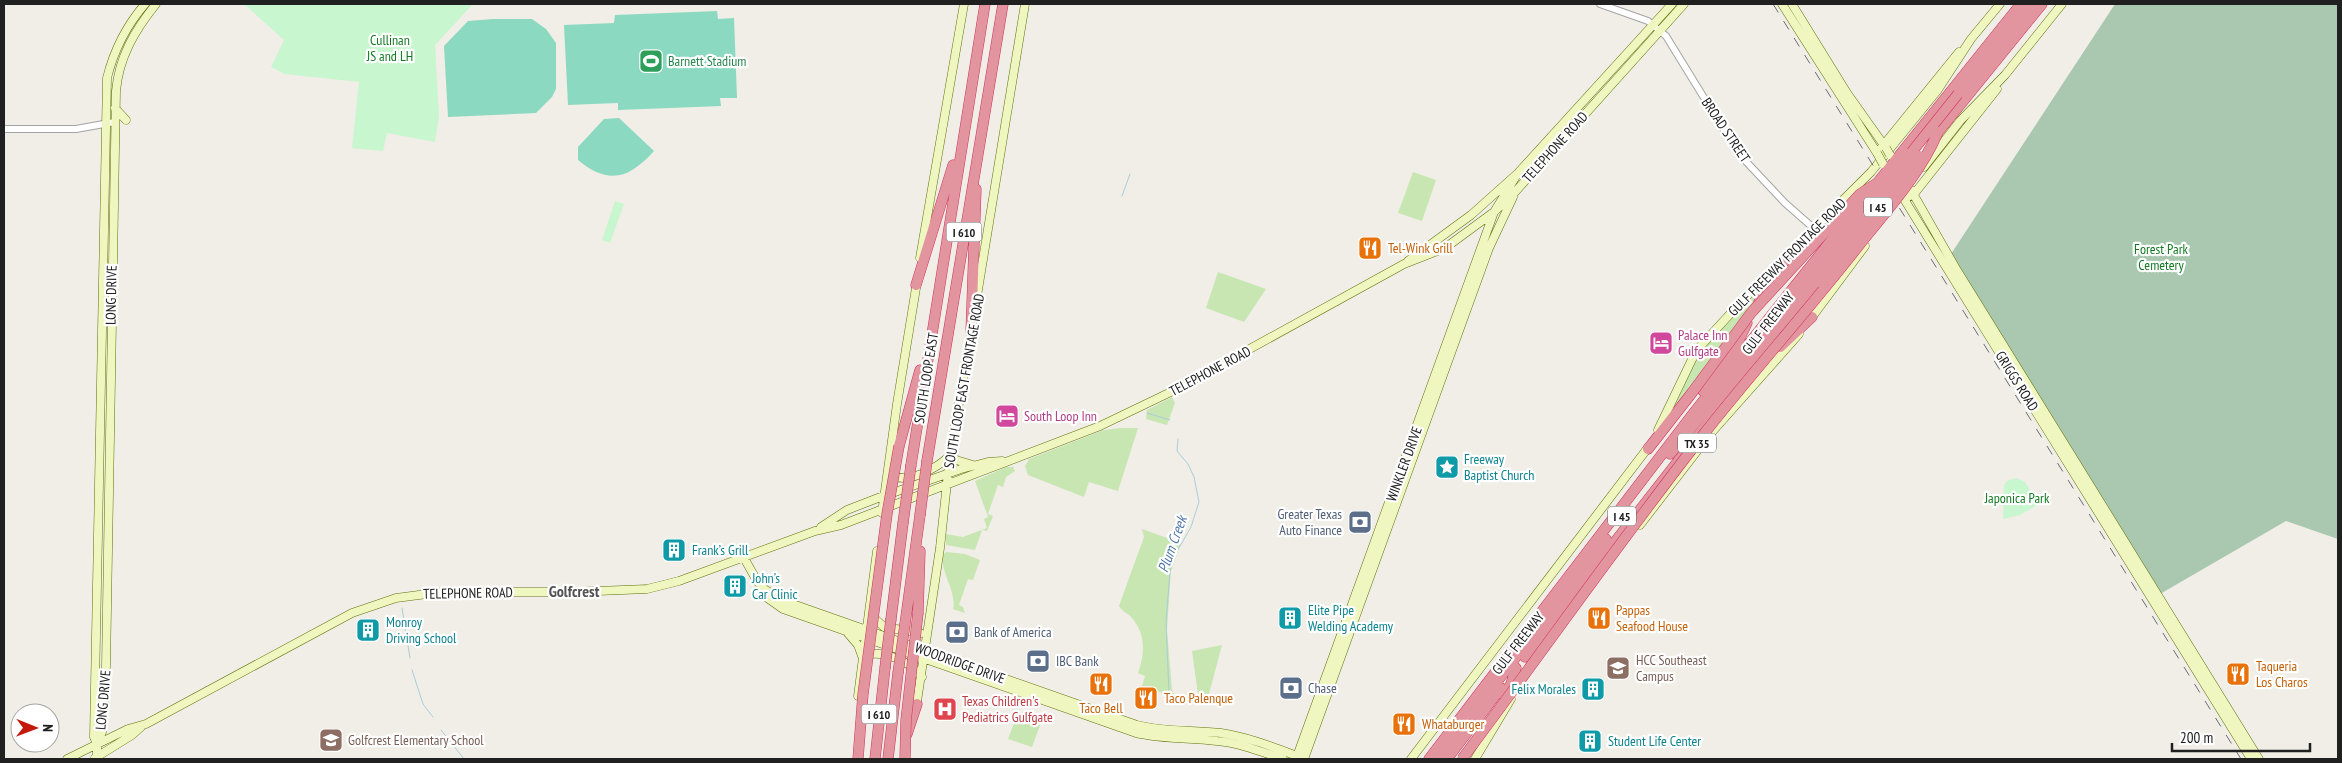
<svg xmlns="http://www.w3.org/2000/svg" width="2342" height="763" font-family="'PT Sans Narrow',sans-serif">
  <rect width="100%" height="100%" fill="#f0eee7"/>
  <path fill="#c8e6b1" d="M 1413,172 L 1436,180 L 1422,221 L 1398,213 Z
    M 1218,272 L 1266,289 L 1244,322 L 1206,308 Z
    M 1753,297 L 1755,299 L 1748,312 L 1673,410 L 1699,352 L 1712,336 Z
    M 1172,397 L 1175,403 L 1167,425 L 1146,419 L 1147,410 Z
    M 1120,428 L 1138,428 L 1118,491 L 1089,482 L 1084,497 L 1028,475 L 1025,466 L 1029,459 L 1104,430 Z
    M 1006,467 L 1013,467 L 1015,471 L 1006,477 L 1003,487 L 998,485 L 988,514 L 993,516 L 987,531 L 982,530 L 975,550 L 946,545 L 946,534 L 963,537 L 987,528 L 984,519 L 988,517 L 975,481 Z
    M 1142,529 L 1181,543 L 1171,571 L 1167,630 L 1172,690 L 1176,698 L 1168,700 L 1166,694 L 1142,686 L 1145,676 L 1138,673 C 1145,654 1146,633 1131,617 C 1127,613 1122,611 1119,606 L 1144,537 Z
    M 946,552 L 965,554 L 980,560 L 973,580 L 968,579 L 959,605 L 963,607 L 965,613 L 953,609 C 958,591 934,563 946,552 Z
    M 1222,645 L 1209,694 L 1198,694 L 1192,651 Z
    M 1018,712 L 1042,720 L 1032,747 L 1008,739 Z"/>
  <path fill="#aac7b0" d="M 2115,4 L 2338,4 L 2338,539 L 2286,521 L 2160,594 L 1951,254 Z"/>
  <path fill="#c8f6cf" d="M 244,4 L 473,4 L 435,45 L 439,117 L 435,142 L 387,133 L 383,151 L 352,148 L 359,82 L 285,74 L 271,67 L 284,40 Z
    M 615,201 L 624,204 L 610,243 L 602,240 Z
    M 2016,478 L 2025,482 L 2039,504 L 2020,515 L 2003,519 L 2004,485 L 2007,481 Z"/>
  <path fill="#8bd9c0" d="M 717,11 L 718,19 L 734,18 L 737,98 L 720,98 L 721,106 L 618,110 L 618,103 L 568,105 L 564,25 L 614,23 L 615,15 Z
    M 493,19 L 532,19 L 546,29 L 556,43 L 556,89 L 552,97 L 536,113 L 448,117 L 444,46 L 468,21 Z
    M 619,118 L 654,151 C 629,179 608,185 578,160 L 578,147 L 604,119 Z"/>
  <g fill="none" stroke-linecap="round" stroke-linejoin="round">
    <path stroke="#abcdda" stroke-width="1" d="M 1122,196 L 1130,174
      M 1147,413 L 1170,420
      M 402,608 L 410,658
      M 412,670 L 423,704 L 433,717
      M 1169,693 L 1166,622 L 1170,571 L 1176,553 L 1191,527 L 1199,502 L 1194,477 L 1188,464 L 1177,451 L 1178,439
      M 441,730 L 464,759"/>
    <g stroke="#a4a4a4" stroke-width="8">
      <path id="tertiary" d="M 1600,4 L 1648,21 L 1666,36 L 1738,153 L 1785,203 L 1818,232
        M 4,129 L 76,129 L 115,122"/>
    </g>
    <g stroke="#60720c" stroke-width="9">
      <path id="secondary" d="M 1782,4 L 1877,153 L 1959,52
        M 1792,4 L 1847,93 L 1886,148
        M 1997,89 L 1914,194 L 1904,199 L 2251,759
        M 115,108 L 126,120
        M 1924,167 L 1960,121 L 2005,75 L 2062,4
        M 1911,190 L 1955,267 L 2259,759
        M 920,258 L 964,4
        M 1408,261 L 1471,215 L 1518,173 L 1672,4
        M 975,308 L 1025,4
        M 1809,321 L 1865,246
        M 1658,430 L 1696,351 L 1742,301 L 1871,172 L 1937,91 L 1971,39 L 2000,4
        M 951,453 L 956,460 L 973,465
        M 891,473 C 903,487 939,468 950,455
        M 882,513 L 897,404 L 917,282
        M 1640,525 L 1711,433 L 1799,334
        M 821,527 L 847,510 L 878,498 L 961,469 L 988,462 L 1002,461
        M 743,556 L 757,581 L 764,589 L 787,602 L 1137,725 C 1165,732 1192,730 1221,733 C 1249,737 1278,749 1305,759
        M 764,589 L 766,597 L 783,609 L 1136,733 C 1163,739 1190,738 1217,741 C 1240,743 1262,752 1283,759
        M 872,616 L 884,627 L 920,633
        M 846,631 L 858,645 L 862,656 C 882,649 910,661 922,677
        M 858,696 L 877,551
        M 916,708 L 940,548 L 950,455 L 972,327
        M 97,744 L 102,732 L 106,666 L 116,91 C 119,57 135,30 156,4
        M 95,758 L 132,735 L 141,727
        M 67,759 L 128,729 L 146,724 L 352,613 L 396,598 L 442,592 L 573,592 L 647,589 L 679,581 L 815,531 L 841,525 L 1100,426 L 1177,389 L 1404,264 L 1445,248 L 1494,212 L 1516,191 L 1684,4
        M 97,759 L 97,744 L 94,737 L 107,78 C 114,50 126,26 145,4
        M 1296,759 L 1494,212 L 1518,173
        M 1304,759 L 1489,248 L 1513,197
        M 1411,759 L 1650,445
        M 1475,759 L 1511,699"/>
    </g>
    <g stroke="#d0325e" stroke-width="11">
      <path id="motorway" d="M 1958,94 L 2031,4
        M 1938,132 L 2042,4
        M 1903,151 L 2021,4
        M 916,285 L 953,165
        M 1759,302 L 1787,259
        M 971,332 L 976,189
        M 1780,347 L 1812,317
        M 1703,391 L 1738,342 L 1747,323
        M 899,446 L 920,370
        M 1648,449 L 1691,394
        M 1670,454 L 1812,277
        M 927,461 L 1003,4
        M 911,465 L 985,4
        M 918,613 L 920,551
        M 891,619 L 903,523
        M 905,624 L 920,515
        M 1525,657 L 1818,282
        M 1504,696 L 1511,684 L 1516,668
        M 907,734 L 917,704
        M 875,759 L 885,668
        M 888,759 L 898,673
        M 1429,759 L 1692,415 L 1806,272
        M 1438,759 L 1606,539
        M 1447,759 L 1501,688"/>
    </g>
    <use href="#tertiary" stroke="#fff" stroke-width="6"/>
    <use href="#secondary" stroke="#eff6bf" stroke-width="8"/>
    <use href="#motorway" stroke="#e2959e" stroke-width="10"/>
    <path stroke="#6e6e6e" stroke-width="1" stroke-dasharray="10 10" stroke-linecap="butt" d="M 1773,4 L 2241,759"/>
    <g stroke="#60720c" stroke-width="9" stroke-linecap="butt">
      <path id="secondary-bridge" d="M 1886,148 L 1890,155
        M 1877,153 L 1883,164"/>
    </g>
    <g stroke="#d0325e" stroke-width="11" stroke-linecap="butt">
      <path id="motorway-bridge" d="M 1806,272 L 1903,151
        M 1812,277 L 1958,94
        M 1818,282 L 1919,156
        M 1691,394 L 1751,313 L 1860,194 L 1877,183
        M 920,515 L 927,461
        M 903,523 L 911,465
        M 885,668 L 891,619
        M 898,673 L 905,624
        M 858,759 L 863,694 L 887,514 L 899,446
        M 905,759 L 906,720 L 918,613
        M 1462,759 C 1543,651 1620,541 1703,435 C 1755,369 1812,306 1864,239 C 1891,206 1921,172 1938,132"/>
    </g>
    <use href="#secondary-bridge" stroke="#eff6bf" stroke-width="8"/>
    <use href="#motorway-bridge" stroke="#e2959e" stroke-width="10"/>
  </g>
  <defs>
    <g id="stadium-square" transform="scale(1.25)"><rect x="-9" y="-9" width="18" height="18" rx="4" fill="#2e9e5b" stroke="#fff"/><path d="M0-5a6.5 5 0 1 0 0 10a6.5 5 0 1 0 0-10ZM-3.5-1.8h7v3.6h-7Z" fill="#fff"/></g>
    <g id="restaurant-square" transform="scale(1.25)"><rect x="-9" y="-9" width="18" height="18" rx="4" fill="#e8710a" stroke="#fff"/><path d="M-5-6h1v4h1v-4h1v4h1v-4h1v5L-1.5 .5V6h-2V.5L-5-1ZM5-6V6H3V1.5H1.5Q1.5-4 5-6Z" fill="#fff"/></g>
    <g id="hotel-square" transform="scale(1.25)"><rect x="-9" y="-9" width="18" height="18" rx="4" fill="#d1479c" stroke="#fff"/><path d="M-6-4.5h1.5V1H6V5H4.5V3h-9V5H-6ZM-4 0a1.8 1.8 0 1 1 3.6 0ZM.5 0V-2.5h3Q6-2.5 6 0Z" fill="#fff"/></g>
    <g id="sight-square" transform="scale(1.25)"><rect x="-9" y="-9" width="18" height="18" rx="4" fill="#0f9aa8" stroke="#fff"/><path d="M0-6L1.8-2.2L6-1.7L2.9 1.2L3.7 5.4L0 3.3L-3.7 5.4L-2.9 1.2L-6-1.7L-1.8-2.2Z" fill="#fff"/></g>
    <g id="bank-square" transform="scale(1.25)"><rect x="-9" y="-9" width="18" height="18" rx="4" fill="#5c6f8a" stroke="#fff"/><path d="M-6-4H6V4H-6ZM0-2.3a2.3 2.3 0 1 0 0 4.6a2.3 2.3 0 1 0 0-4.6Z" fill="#fff"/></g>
    <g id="building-square" transform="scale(1.25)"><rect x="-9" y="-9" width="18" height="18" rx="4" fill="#0f9aa8" stroke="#fff"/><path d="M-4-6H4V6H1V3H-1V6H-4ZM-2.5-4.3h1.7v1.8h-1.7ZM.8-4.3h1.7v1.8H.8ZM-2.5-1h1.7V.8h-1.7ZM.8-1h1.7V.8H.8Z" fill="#fff"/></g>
    <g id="university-square" transform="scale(1.25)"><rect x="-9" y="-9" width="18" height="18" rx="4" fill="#8d6e63" stroke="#fff"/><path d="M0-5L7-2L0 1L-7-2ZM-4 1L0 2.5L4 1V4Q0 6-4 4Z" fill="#fff"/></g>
    <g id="hospital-square" transform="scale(1.25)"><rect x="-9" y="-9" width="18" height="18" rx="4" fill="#e0444e" stroke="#fff"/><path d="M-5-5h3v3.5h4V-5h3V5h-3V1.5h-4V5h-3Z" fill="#fff"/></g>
    <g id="school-square" transform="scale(1.25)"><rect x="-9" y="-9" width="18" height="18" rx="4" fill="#8d6e63" stroke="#fff"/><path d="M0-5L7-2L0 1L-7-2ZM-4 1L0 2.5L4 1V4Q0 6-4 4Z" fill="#fff"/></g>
  </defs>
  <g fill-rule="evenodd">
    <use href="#stadium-square" x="651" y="61"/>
    <use href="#restaurant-square" x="1370" y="248"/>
    <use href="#hotel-square" x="1661" y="343"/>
    <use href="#hotel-square" x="1007" y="416"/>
    <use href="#sight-square" x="1447" y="467"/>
    <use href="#bank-square" x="1360" y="522"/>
    <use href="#building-square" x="674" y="550"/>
    <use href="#building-square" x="735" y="586"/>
    <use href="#building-square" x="1290" y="618"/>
    <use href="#restaurant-square" x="1599" y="618"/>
    <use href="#building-square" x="368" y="630"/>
    <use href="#bank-square" x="957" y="632"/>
    <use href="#bank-square" x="1038" y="661"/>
    <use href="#university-square" x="1618" y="668"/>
    <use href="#restaurant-square" x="2238" y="674"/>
    <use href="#restaurant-square" x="1101" y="684"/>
    <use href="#bank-square" x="1291" y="688"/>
    <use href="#building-square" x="1593" y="689"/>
    <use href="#restaurant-square" x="1146" y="698"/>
    <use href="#hospital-square" x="945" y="709"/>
    <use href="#restaurant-square" x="1404" y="724"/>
    <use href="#school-square" x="331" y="740"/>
    <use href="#building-square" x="1590" y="741"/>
  </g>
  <g text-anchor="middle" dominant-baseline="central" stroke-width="4.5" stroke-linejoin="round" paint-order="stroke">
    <g fill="#fff" stroke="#636363" stroke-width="1">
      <rect x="1864" y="197.5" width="28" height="19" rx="4"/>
      <rect x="946.5" y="222.5" width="35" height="19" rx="4"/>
      <rect x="1678" y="433.5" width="38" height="19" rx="4"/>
      <rect x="1608" y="506.5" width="28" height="19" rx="4"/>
      <rect x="861.5" y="704.5" width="35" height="19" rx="4"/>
    </g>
    <g font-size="12" font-weight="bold" fill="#202020">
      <text x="1878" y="207">I 45</text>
      <text x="964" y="232">I 610</text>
      <text x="1697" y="443">TX 35</text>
      <text x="1622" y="516">I 45</text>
      <text x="879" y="714">I 610</text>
    </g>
    <g font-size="14" fill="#137922" stroke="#fff">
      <text x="390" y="40">Cullinan<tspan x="390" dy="16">JS and LH</tspan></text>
      <text x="2161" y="249">Forest Park<tspan x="2161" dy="16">Cemetery</tspan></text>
      <text x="2017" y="498">Japonica Park</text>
    </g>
    <g font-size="14" fill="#27864d" stroke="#fff" text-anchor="start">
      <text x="668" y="61">Barnett Stadium</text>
    </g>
    <g font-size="14" fill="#202020" stroke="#fff">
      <text transform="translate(1726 130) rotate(56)">BROAD STREET</text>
      <text transform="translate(1555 147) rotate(-48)">TELEPHONE ROAD</text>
      <text transform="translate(1787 257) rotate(-45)">GULF FREEWAY FRONTAGE ROAD</text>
      <text transform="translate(111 295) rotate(-89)">LONG DRIVE</text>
      <text transform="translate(1768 323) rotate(-52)">GULF FREEWAY</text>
      <text transform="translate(1210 371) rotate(-28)">TELEPHONE ROAD</text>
      <text transform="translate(926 378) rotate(-81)">SOUTH LOOP EAST</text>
      <text transform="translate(964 381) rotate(-80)">SOUTH LOOP EAST FRONTAGE ROAD</text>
      <text transform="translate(2017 381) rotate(58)">GRIGGS ROAD</text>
      <text transform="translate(1404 464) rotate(-70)">WINKLER DRIVE</text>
      <text transform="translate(468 593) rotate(-1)">TELEPHONE ROAD</text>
      <text transform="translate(1518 643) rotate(-52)">GULF FREEWAY</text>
      <text transform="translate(960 663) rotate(20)">WOODRIDGE DRIVE</text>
      <text transform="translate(103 700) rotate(-85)">LONG DRIVE</text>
    </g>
    <g font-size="14" fill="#c56008" stroke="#fff" text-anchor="start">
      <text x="1388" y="248">Tel-Wink Grill</text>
      <text x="1616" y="610">Pappas<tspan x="1616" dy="16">Seafood House</tspan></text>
      <text x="2256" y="666">Taqueria<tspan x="2256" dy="16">Los Charos</tspan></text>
      <text x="1164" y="698">Taco Palenque</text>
      <text x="1101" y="708" text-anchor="middle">Taco Bell</text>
      <text x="1422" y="724">Whataburger</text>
    </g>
    <g font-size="14" fill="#b23c85" stroke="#fff" text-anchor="start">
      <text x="1678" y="335">Palace Inn<tspan x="1678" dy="16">Gulfgate</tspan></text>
      <text x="1024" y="416">South Loop Inn</text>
    </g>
    <g font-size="14" fill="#0d838f" stroke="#fff" text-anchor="start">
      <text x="1464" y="459">Freeway<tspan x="1464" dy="16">Baptist Church</tspan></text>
      <text x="692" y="550">Frank’s Grill</text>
      <text x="752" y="578">John’s<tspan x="752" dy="16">Car Clinic</tspan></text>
      <text x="1308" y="610">Elite Pipe<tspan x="1308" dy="16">Welding Academy</tspan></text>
      <text x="386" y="622">Monroy<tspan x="386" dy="16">Driving School</tspan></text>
      <text x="1576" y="689" text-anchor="end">Felix Morales</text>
      <text x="1608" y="741">Student Life Center</text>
    </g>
    <g font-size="14" fill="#4e5e75" stroke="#fff" text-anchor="start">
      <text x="1342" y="514" text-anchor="end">Greater Texas<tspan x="1342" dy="16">Auto Finance</tspan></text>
      <text x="974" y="632">Bank of America</text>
      <text x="1056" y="661">IBC Bank</text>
      <text x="1308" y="688">Chase</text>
    </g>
    <g font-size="14" fill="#785e54" stroke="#fff" text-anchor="start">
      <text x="1636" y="660">HCC Southeast<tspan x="1636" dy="16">Campus</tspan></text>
      <text x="348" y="740">Golfcrest Elementary School</text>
    </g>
    <g font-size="14" fill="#be3a42" stroke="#fff" text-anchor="start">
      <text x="962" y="701">Texas Children's<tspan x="962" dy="16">Pediatrics Gulfgate</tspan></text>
    </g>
    <g font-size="15" font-style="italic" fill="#5278aa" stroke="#fff">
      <text transform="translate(1172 544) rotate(-70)">Plum Creek</text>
    </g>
    <g font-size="16" font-weight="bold" fill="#535353" stroke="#fff">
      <text x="574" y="591">Golfcrest</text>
    </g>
  </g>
  <rect width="2342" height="763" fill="none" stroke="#202020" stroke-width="10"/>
  <g transform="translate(35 728) rotate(91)"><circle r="24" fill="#ffffff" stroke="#a6a6a6"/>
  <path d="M0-4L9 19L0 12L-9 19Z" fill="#c3190d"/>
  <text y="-8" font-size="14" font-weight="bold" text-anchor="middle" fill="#202020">N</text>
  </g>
  <path d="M2172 743v8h138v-8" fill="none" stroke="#202020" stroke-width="2.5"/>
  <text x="2180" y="743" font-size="15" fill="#202020" stroke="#ffffff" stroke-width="4" paint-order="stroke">200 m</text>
</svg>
